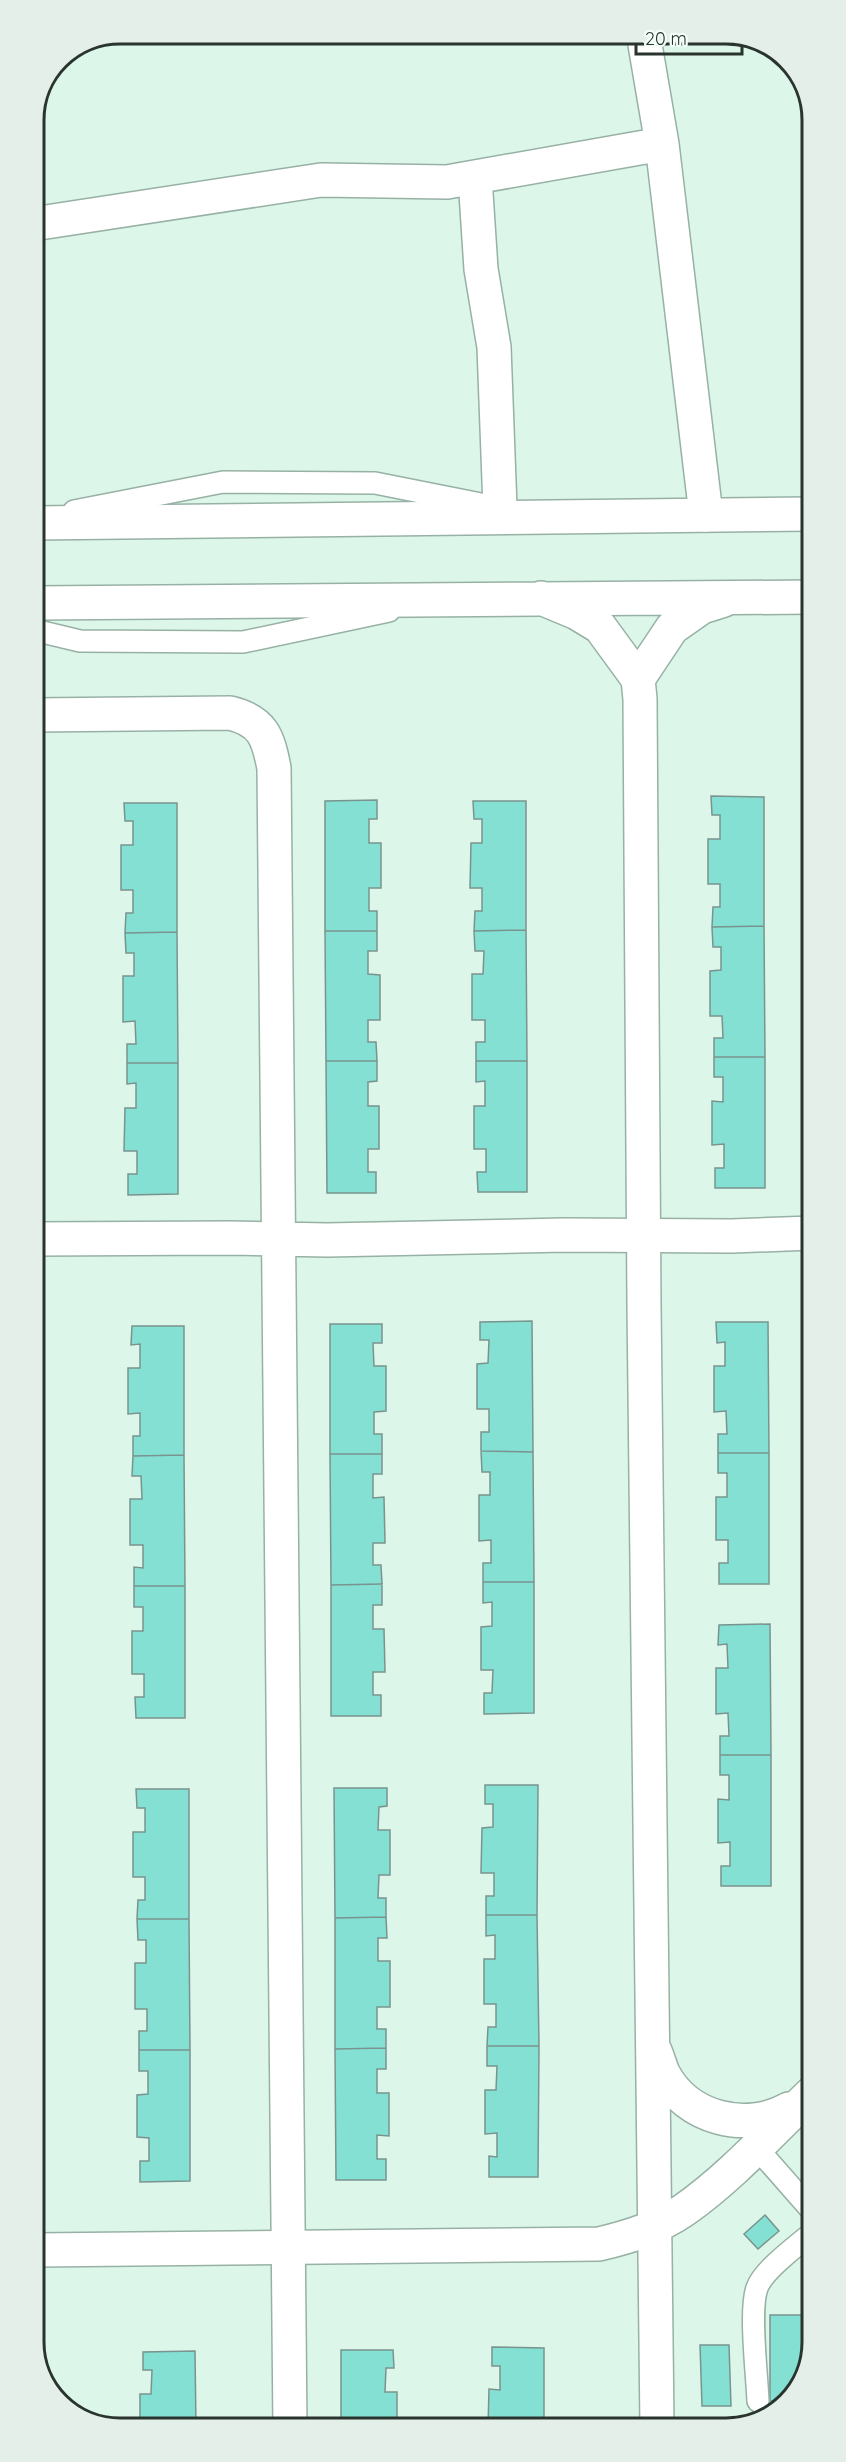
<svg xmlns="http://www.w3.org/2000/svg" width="846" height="2462" font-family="Quicksand,sans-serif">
  <rect width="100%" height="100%" fill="#dcf6e9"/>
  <path fill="#84e0d3" stroke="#79948f" stroke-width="1.5" d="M 711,796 L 764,797 L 764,926 L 712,927 L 713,907 L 720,907 L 720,884 L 708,884 L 708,839 L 720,839 L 720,815 L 712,815 Z
    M 377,800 L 377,819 L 369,819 L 369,843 L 381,843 L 381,888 L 369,888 L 369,911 L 377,911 L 377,931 L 325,931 L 325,801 Z
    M 473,801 L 526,801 L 526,930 L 474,931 L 475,911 L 482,911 L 482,888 L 470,888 L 471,843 L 482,843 L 482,819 L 474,819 Z
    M 124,803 L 177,803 L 177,932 L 125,933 L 126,913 L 133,913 L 133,890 L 121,890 L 121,845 L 133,845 L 133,821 L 125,821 Z
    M 764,926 L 765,1057 L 714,1057 L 714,1038 L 723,1038 L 722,1016 L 710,1016 L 710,971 L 721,970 L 721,947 L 713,947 L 712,927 Z
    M 526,930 L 527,1061 L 476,1061 L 476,1042 L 485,1042 L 485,1020 L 472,1020 L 472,974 L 483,974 L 484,951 L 475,951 L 474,931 Z
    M 325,931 L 377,931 L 377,951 L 368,951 L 368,974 L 380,975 L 380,1020 L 368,1020 L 368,1042 L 376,1042 L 377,1061 L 326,1061 Z
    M 177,932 L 178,1063 L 127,1063 L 127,1044 L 136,1044 L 135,1021 L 123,1022 L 123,976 L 134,976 L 134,953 L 126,953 L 125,933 Z
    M 714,1057 L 765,1057 L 765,1188 L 715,1188 L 715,1168 L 724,1168 L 724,1144 L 712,1145 L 712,1101 L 723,1102 L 723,1077 L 714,1077 Z
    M 326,1061 L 377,1061 L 377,1081 L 368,1082 L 368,1106 L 379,1106 L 379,1149 L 368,1149 L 368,1172 L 376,1172 L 376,1193 L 327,1193 Z
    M 476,1061 L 527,1061 L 527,1192 L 478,1192 L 477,1172 L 486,1172 L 486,1149 L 474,1149 L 474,1106 L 485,1106 L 485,1081 L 476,1082 Z
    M 127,1063 L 178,1063 L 178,1194 L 128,1195 L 128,1174 L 137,1174 L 137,1151 L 124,1151 L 125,1108 L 136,1108 L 136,1083 L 127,1084 Z
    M 532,1321 L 533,1452 L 481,1451 L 481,1432 L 489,1432 L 489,1409 L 477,1409 L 477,1364 L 488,1363 L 489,1340 L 480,1340 L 480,1322 Z
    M 716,1322 L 768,1322 L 769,1453 L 718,1453 L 718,1434 L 727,1434 L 726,1411 L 714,1412 L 714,1366 L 725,1366 L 725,1342 L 717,1343 Z
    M 330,1324 L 382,1324 L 382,1343 L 373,1343 L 374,1366 L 386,1366 L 386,1411 L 374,1412 L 374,1434 L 382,1434 L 382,1454 L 330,1454 Z
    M 132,1326 L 184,1326 L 184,1455 L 133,1456 L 133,1436 L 140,1436 L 140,1413 L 128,1414 L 128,1368 L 140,1368 L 140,1344 L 131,1345 Z
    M 35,1370 L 37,1370 L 37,1416 L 35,1416 Z
    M 481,1451 L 533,1452 L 534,1582 L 483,1582 L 483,1563 L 491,1563 L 491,1540 L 479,1541 L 479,1495 L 490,1495 L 490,1472 L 482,1472 Z
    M 718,1453 L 769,1453 L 769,1584 L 719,1584 L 719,1563 L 728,1563 L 728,1540 L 716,1540 L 716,1497 L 727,1497 L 727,1473 L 718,1473 Z
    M 330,1454 L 382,1454 L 382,1474 L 373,1474 L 373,1498 L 384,1497 L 385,1543 L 373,1543 L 373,1565 L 381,1565 L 382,1584 L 331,1585 Z
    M 184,1455 L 185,1586 L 134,1586 L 134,1567 L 143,1568 L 143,1545 L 130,1545 L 130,1499 L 142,1499 L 141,1476 L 132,1476 L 133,1456 Z
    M 483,1582 L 534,1582 L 534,1713 L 484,1714 L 484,1693 L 492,1693 L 493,1670 L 481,1670 L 481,1627 L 492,1626 L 492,1602 L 483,1603 Z
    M 382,1584 L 382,1605 L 373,1605 L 373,1629 L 384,1629 L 385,1672 L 373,1672 L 373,1695 L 381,1695 L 381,1716 L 331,1716 L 331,1585 Z
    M 134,1586 L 185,1586 L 185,1718 L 136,1718 L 135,1697 L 144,1697 L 144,1674 L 132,1674 L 132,1631 L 143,1631 L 143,1607 L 134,1607 Z
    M 770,1624 L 771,1755 L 720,1755 L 720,1736 L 729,1736 L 728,1713 L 716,1714 L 716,1668 L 728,1668 L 727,1644 L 718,1645 L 719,1625 Z
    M 720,1755 L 771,1755 L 771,1886 L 721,1886 L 721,1866 L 730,1866 L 730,1842 L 718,1843 L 718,1799 L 729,1800 L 729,1775 L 720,1775 Z
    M 485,1785 L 538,1785 L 537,1915 L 486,1915 L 486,1896 L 494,1896 L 494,1873 L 481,1873 L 482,1828 L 493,1827 L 493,1804 L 485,1804 Z
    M 334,1788 L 387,1788 L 387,1806 L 379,1807 L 378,1830 L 390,1830 L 390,1875 L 379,1875 L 378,1898 L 386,1898 L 386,1917 L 335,1918 Z
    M 136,1789 L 189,1789 L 189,1919 L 137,1919 L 138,1900 L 145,1900 L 145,1877 L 133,1877 L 133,1832 L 145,1832 L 145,1808 L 137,1808 Z
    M 35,1834 L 41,1834 L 42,1880 L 35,1880 Z
    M 486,1915 L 537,1915 L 539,2046 L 487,2046 L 488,2027 L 496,2027 L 496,2004 L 484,2004 L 484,1959 L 495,1959 L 495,1935 L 486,1936 Z
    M 386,1917 L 387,1938 L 378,1938 L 378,1961 L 390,1961 L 390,2007 L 377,2007 L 377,2029 L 386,2029 L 386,2048 L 335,2049 L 335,1918 Z
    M 137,1919 L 189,1919 L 190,2050 L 139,2050 L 139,2031 L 147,2031 L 147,2009 L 135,2009 L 135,1963 L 146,1963 L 146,1940 L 138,1940 Z
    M 41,1965 L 41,2011 L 35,2011 L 35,1966 Z
    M 487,2046 L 539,2046 L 538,2177 L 489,2177 L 489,2156 L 497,2157 L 497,2133 L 485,2134 L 485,2090 L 496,2090 L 497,2066 L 487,2066 Z
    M 386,2048 L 386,2069 L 377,2069 L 377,2093 L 389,2093 L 389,2136 L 377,2135 L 377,2159 L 386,2159 L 386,2180 L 336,2180 L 335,2049 Z
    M 139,2050 L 190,2050 L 190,2181 L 140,2182 L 140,2161 L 149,2161 L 149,2138 L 137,2137 L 137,2095 L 148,2094 L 148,2071 L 139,2071 Z
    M 36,2097 L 40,2097 L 41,2140 L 36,2140 Z
    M 765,2215 L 779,2231 L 758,2249 L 744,2234 Z
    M 770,2315 L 813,2315 L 813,2343 L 795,2395 L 786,2401 L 770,2401 Z
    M 700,2345 L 729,2345 L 731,2406 L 702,2406 Z
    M 492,2347 L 544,2348 L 544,2427 L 488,2427 L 489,2389 L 500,2390 L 500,2366 L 492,2366 Z
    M 341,2350 L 393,2350 L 394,2368 L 386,2368 L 385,2392 L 397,2392 L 397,2428 L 341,2428 Z
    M 195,2351 L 196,2428 L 140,2429 L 140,2394 L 151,2394 L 152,2370 L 143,2370 L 143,2352 Z
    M 36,2354 L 45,2354 L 45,2373 L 41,2373 L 36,2365 Z"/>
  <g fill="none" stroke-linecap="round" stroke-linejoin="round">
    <g stroke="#98b1a5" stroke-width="24">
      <path id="lane" d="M 74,511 L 223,482 L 375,483 L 496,507
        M 34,630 L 80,641 L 243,642 L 389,611
        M 755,2146 L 813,2212
        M 758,2401 C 757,2375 749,2309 757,2288 C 763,2270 798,2245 813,2232"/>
    </g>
    <g stroke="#98b1a5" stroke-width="36">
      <path id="street" d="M 643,33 L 662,144 L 706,515
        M 475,178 L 481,269 L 494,347 L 500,508
        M 33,224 L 321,180 L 447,182 L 662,144
        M 34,715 L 230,713 C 263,721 268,737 274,768 L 290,2428
        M 35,1239 L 230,1238 L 327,1240 L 564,1235 L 732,1236 L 812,1233"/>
    </g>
    <g stroke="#98b1a5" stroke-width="36">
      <path id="secondary" d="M 34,523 L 811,514
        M 541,598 L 577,613 L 600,627 L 638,679 L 640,699 L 644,1305 L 657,2427
        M 34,603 L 811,597
        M 638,679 L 672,628 L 702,607 L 724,600
        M 655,2051 C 658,2058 660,2066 663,2073 C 687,2119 746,2133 789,2109
        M 36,2250 L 599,2244 C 629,2237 658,2228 684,2210 C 730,2178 772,2131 813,2092"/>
    </g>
    <use href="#lane" stroke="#fff" stroke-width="21"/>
    <use href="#street" stroke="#fff" stroke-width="33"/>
    <use href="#secondary" stroke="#fff" stroke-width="33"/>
  </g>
  <path d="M0 0H846V2462H0ZM120 44H726A76 76 0 0 1 802 120V2342A76 76 0 0 1 726 2418H120A76 76 0 0 1 44 2342V120A76 76 0 0 1 120 44Z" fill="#e4efea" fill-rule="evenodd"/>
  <path fill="none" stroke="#2a342f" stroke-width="3" d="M120 44H726A76 76 0 0 1 802 120V2342A76 76 0 0 1 726 2418H120A76 76 0 0 1 44 2342V120A76 76 0 0 1 120 44Z"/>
  <path d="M636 45v9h106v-9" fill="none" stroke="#2a342f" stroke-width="3"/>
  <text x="645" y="45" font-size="18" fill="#2a342f" stroke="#f4fffa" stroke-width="4.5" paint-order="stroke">20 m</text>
</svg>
